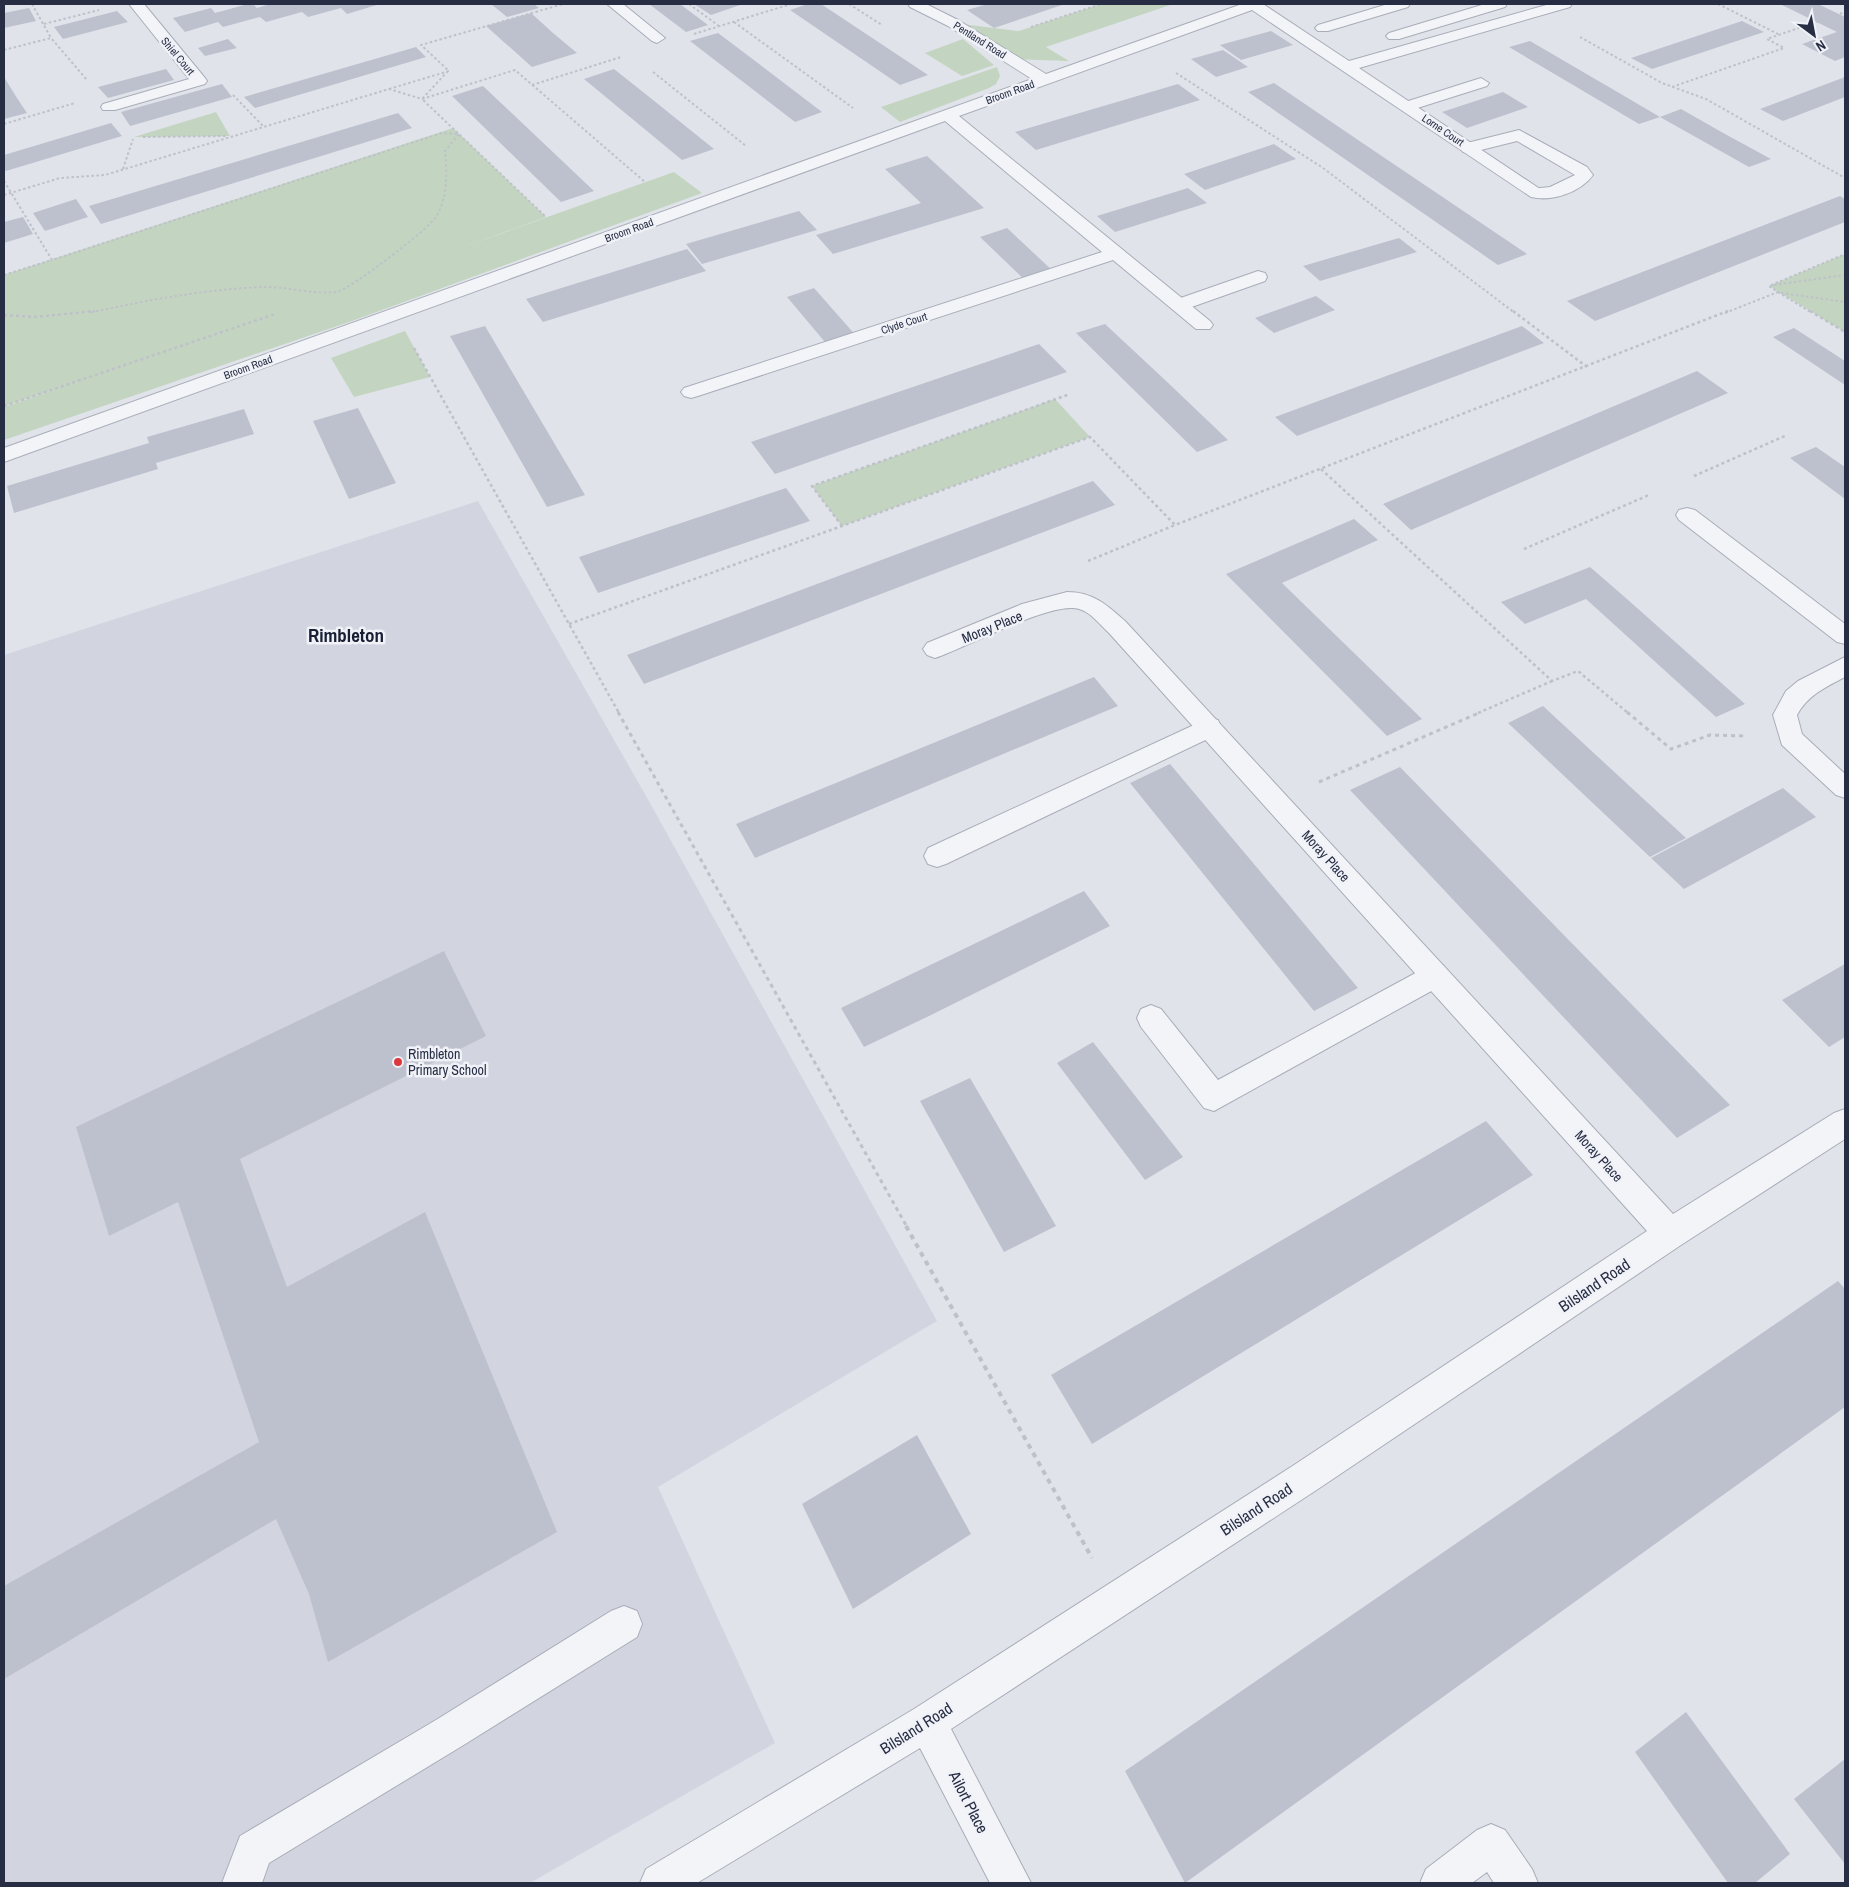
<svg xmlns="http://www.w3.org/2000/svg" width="1849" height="1887" font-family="'Archivo Narrow',sans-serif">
  <rect width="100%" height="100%" fill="#e0e3ea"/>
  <path fill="#d2d5e0" d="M 478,501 L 650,803 L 937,1321 L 658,1487 L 775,1743 L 530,1883 L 4,1883 L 4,655 Z"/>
  <path fill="#c3d5c0" d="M 1101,4 L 1173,4 L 1046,47 L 1069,61 L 1011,59 L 953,23 L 1019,31 Z
    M 963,39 L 994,65 L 962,76 L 925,53 Z
    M 997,67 L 1000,76 L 996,84 L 989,88 L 900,122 L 881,107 Z
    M 216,112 L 230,136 L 134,137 Z
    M 453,128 L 546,217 L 469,245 L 674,172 L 702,193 L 352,321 L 4,440 L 4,407 L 66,386 L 4,406 L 4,275 Z
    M 1845,254 L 1845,332 L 1769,286 Z
    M 405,331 L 430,377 L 354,397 L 331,358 Z
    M 1055,399 L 1090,437 L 842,526 L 812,486 Z"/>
  <path fill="#bdc1ce" d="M 248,4 L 253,4 L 257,8 L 270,4 L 380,4 L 347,14 L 341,8 L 308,17 L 302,12 L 266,22 L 260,17 L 223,27 L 218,22 L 185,32 L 173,18 L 211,8 L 215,13 Z
    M 491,4 L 534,4 L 539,8 L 507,17 Z
    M 649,4 L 680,4 L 708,25 L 686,32 Z
    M 694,4 L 743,4 L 711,15 Z
    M 808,4 L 821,4 L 928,75 L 900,85 L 790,10 Z
    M 988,4 L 1065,4 L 994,28 L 967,10 Z
    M 1780,4 L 1818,4 L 1845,17 L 1845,57 L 1835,61 L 1802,44 L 1837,32 Z
    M 29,8 L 36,21 L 4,28 L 4,13 Z
    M 117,11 L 128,22 L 63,39 L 54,27 Z
    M 531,13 L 553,33 L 577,53 L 532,67 L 486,26 Z
    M 1742,21 L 1764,32 L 1652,69 L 1631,58 Z
    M 1271,31 L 1293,45 L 1241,60 L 1220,45 Z
    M 718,33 L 738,48 L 822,112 L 795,122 L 690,41 Z
    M 228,39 L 237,48 L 205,56 L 198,48 Z
    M 1530,41 L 1626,97 L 1660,117 L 1639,124 L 1509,47 Z
    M 416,47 L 426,57 L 255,108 L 244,97 Z
    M 1223,50 L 1248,67 L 1216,77 L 1191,59 Z
    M 166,69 L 174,80 L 108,98 L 98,87 Z
    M 614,69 L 653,100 L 714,149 L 682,160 L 584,79 Z
    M 4,77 L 17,98 L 27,113 L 4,119 Z
    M 1845,77 L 1845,97 L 1783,121 L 1760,109 Z
    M 1274,83 L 1361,142 L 1527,254 L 1498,265 L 1248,92 Z
    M 222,84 L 232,97 L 130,126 L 121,112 Z
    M 1178,84 L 1200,100 L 1036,150 L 1015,132 Z
    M 483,86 L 518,119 L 594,191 L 561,202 L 452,96 Z
    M 1503,92 L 1528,107 L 1467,128 L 1442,112 Z
    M 1681,109 L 1725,134 L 1771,159 L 1749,167 L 1660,117 Z
    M 398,113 L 412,128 L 101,224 L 89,206 Z
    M 111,123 L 122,136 L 6,171 L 4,168 L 4,155 Z
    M 1274,144 L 1296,159 L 1205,190 L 1184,174 Z
    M 927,156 L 984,208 L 833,254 L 816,235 L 921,203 L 885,169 Z
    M 1188,188 L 1207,203 L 1115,232 L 1097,216 Z
    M 1840,196 L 1845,199 L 1845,222 L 1595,321 L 1567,301 Z
    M 76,199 L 88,217 L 45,231 L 33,213 Z
    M 799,211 L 817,230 L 702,264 L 686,244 Z
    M 23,217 L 33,234 L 4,243 L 4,222 Z
    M 1007,228 L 1055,273 L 1027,282 L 980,237 Z
    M 1399,238 L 1417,252 L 1320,281 L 1303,266 Z
    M 687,249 L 706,271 L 543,322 L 526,299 Z
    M 814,288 L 858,338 L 830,348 L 787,297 Z
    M 1316,296 L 1335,310 L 1274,333 L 1255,318 Z
    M 1105,324 L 1164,379 L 1228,440 L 1197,452 L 1076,333 Z
    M 485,326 L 563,458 L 585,495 L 547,507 L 450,336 Z
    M 1522,326 L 1544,343 L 1297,436 L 1275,417 Z
    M 1794,328 L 1845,361 L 1845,385 L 1773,337 Z
    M 1039,344 L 1067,372 L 775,474 L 751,442 Z
    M 1697,371 L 1728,393 L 1411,530 L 1383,504 Z
    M 358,408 L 396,483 L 349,499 L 313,421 Z
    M 244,409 L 254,434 L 156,463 L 158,469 L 14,513 L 7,486 L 149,443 L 147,437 Z
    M 1816,447 L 1845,467 L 1845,499 L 1790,458 Z
    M 1093,481 L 1115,505 L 644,684 L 627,655 Z
    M 786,488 L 810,521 L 598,593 L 579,557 Z
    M 1354,519 L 1378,540 L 1282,583 L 1422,719 L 1387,736 L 1226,574 Z
    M 1590,567 L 1627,599 L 1745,704 L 1716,717 L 1586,599 L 1525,624 L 1501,602 Z
    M 1094,677 L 1118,706 L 755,858 L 736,824 Z
    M 1543,706 L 1636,792 L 1686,838 L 1650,857 L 1508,723 Z
    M 1170,764 L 1259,870 L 1358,988 L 1314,1011 L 1130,783 Z
    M 1400,767 L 1472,841 L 1730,1105 L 1677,1138 L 1350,790 Z
    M 1783,788 L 1816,817 L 1684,889 L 1651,858 Z
    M 1084,891 L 1110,926 L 929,1016 L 864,1047 L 841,1008 Z
    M 444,951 L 486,1036 L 240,1159 L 287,1287 L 425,1212 L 557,1532 L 328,1662 L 309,1594 L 276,1519 L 4,1679 L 4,1586 L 259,1442 L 178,1202 L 109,1236 L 76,1127 Z
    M 1845,964 L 1845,1037 L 1829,1047 L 1782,1000 Z
    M 1093,1042 L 1183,1157 L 1145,1180 L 1057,1063 Z
    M 970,1078 L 1056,1226 L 1004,1252 L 920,1101 Z
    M 1486,1121 L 1533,1175 L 1092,1444 L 1051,1375 Z
    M 1838,1281 L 1845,1289 L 1845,1407 L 1185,1883 L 1125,1771 Z
    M 917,1435 L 971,1534 L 853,1609 L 802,1504 Z
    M 1686,1712 L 1790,1854 L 1755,1883 L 1728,1883 L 1635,1752 Z
    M 1845,1759 L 1845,1864 L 1794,1799 Z"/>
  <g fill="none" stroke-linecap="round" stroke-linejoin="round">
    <g stroke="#a8adb8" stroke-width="2">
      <path id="service" d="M 1388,4 L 1410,4 L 1408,7 L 1328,31 L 1318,31 L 1315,28 L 1318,25 Z
        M 1485,4 L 1507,4 L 1505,7 L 1399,39 L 1389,39 L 1386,36 L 1389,33 Z
        M 1481,78 L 1489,83 L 1487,86 L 1408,111 L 1400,106 L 1402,103 Z
        M 1519,130 L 1587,167 L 1593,175 C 1580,193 1551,202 1531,197 L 1528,193 L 1531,189 L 1550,187 L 1575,175 L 1517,141 L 1469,153 L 1463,152 L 1461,148 L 1463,144 Z
        M 1258,271 L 1265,273 L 1267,277 L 1265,281 L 1186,309 L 1172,309 L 1170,305 L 1172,301 Z
        M 1687,508 L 1695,510 L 1845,624 L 1845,644 L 1837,642 L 1679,520 L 1676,515 L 1679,510 Z
        M 1209,718 L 1218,720 L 1221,727 L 1218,734 L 946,864 L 937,867 L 928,864 L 924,856 L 928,848 Z
        M 1434,963 L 1444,966 L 1448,975 L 1444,984 L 1214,1111 L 1204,1108 L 1141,1027 L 1137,1018 L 1141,1009 L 1151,1005 L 1161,1009 L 1218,1080 Z
        M 624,1606 L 637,1611 L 642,1624 L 637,1637 L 462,1746 L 269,1863 L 262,1883 L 222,1883 L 240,1836 L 436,1720 L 611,1611 Z"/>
    </g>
    <g stroke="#a8adb8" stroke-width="2">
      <path id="minor" d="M 129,4 L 144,4 L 205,78 L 207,81 L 205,84 L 115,110 L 103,110 L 101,107 L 103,104 L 189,79 Z
        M 607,4 L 623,4 L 665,38 L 657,43 L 652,41 Z
        M 908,4 L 926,4 L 958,20 L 1046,74 L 1242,4 L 1263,4 L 1349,61 L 1550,4 L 1572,4 L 1570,7 L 1359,68 L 1546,193 L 1543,197 L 1531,197 L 1252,10 L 959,116 L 1210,321 L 1213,325 L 1210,329 L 1196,329 L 1113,260 L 698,396 L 691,398 L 684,396 L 681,392 L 684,388 L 1102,252 L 945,121 L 4,462 L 4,448 L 1032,79 L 948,26 L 910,7 Z
        M 1067,592 C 1093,592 1107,605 1125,621 L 1673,1214 L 1834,1113 L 1845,1109 L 1845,1139 L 1681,1245 L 1318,1489 L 951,1729 L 1031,1883 L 990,1883 L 920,1748 L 697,1883 L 640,1883 L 646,1869 L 914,1709 L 1294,1465 L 1647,1231 L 1109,633 C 1100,625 1091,612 1079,609 C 1053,600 965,648 935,658 L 927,655 L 923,649 L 927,643 L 1022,604 Z
        M 1845,657 L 1845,677 C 1826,687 1808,695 1797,715 L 1802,734 L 1845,774 L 1845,798 L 1836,795 L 1782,745 L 1773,715 L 1786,691 L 1798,681 Z
        M 1491,1824 L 1505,1830 L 1532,1869 L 1538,1883 L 1494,1883 L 1487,1872 L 1472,1883 L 1420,1883 L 1426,1869 L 1477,1830 Z"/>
    </g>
    <path stroke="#bec1c9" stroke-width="2" stroke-dasharray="2.5 2.5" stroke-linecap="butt" d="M 32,4 L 51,38
      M 689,4 L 719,26
      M 849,4 L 882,25
      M 1718,4 L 1778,34
      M 734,22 L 853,108
      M 44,24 L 99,10
      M 1031,27 L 1101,4
      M 694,34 L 791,4
      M 1580,37 L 1662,83 L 1706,99 L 1845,178
      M 4,50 L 51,38 L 87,80
      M 448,71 L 422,99 L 546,217
      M 653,72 L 746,146
      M 1176,73 L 1323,168 L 1515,313
      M 532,85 L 621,57
      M 1672,87 L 1784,48 L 1767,39 L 1845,12
      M 389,89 L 449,71 L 421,45 L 563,4
      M 233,95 L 264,127
      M 4,124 L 75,103
      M 143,137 L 227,136
      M 123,169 L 133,139
      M 4,181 L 52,260 L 442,133 L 459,134 L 445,151 C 447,173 448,197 436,217 C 430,228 349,290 337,292 C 315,295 284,286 261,287 C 203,290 146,300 89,313
      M 4,195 L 60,178 L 105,175 L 389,89 L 422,99 L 515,70 L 645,182
      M 4,275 L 52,260
      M 1774,285 L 1845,275
      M 1778,292 L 1812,313
      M 1781,293 L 1845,302
      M 1725,313 L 1778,292 L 1769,286 L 1845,254"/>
    <path stroke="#bec1c9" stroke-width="2.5" stroke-dasharray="3 3" stroke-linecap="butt" d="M 1513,311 L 1587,367
      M 1810,311 L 1845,332
      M 4,315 L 35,317 L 95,311
      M 414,348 L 619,713
      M 4,406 L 275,314
      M 1321,469 L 1552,681 L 1578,671 L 1628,713
      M 1694,476 L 1787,435
      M 842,526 L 812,486 L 1070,394
      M 1524,549 L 1649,495
      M 1088,561 L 1175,525
      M 569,624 L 1090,437 L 1175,525 L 1728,311
      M 1478,713 L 1552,681"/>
    <path stroke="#bec1c9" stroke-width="3" stroke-dasharray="4 4" stroke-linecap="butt" d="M 618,712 L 907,1227
      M 1627,712 L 1671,749 L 1710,735 L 1746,736
      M 1319,782 L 1481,712"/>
    <path stroke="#bec1c9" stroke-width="4" stroke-dasharray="5 5" stroke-linecap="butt" d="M 906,1226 L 1092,1558"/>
    <use href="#service" fill="#f3f4f8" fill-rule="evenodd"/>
    <use href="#minor" fill="#f3f4f8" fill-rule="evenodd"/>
  </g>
  <circle fill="#db393c" stroke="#f0f2f8" stroke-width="2" cx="398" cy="1062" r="5"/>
  <g text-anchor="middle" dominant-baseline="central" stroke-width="5" stroke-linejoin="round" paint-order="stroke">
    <g font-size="11" fill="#272e44" stroke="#f0f2f8">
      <text transform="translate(980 40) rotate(32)">Pentland Road</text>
      <text transform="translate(178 56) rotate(50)">Shiel Court</text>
      <text transform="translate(1010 92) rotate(-20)">Broom Road</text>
      <text transform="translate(1443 130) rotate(34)">Lorne Court</text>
      <text transform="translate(629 230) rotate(-20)">Broom Road</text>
      <text transform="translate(904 323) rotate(-18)">Clyde Court</text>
      <text transform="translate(248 367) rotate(-20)">Broom Road</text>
    </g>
    <g font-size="14" fill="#272e44" stroke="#f0f2f8">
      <text transform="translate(992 627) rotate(-22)">Moray Place</text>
      <text transform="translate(1326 856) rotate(48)">Moray Place</text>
      <text transform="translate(1599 1156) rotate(48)">Moray Place</text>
    </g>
    <g font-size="14" fill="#272e44" stroke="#f0f2f8" text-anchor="start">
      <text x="408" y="1054">Rimbleton<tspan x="408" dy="16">Primary School</tspan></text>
    </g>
    <g font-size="16" fill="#272e44" stroke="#f0f2f8">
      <text transform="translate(1594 1285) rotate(-34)">Bilsland Road</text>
      <text transform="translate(1256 1509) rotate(-33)">Bilsland Road</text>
      <text transform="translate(916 1728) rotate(-32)">Bilsland Road</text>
      <text transform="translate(969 1802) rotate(63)">Ailort Place</text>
    </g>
    <g font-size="19" font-weight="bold" fill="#191f34" stroke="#f0f2f8">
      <text x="346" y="635">Rimbleton</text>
    </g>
  </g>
  <rect width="1849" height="1887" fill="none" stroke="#272e44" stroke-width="10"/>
  <g transform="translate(1814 35) rotate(148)" stroke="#f0f2f8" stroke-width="4" paint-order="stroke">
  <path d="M0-4L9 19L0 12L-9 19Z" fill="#272e44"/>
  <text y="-8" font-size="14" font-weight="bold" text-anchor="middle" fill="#272e44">N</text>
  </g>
</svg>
